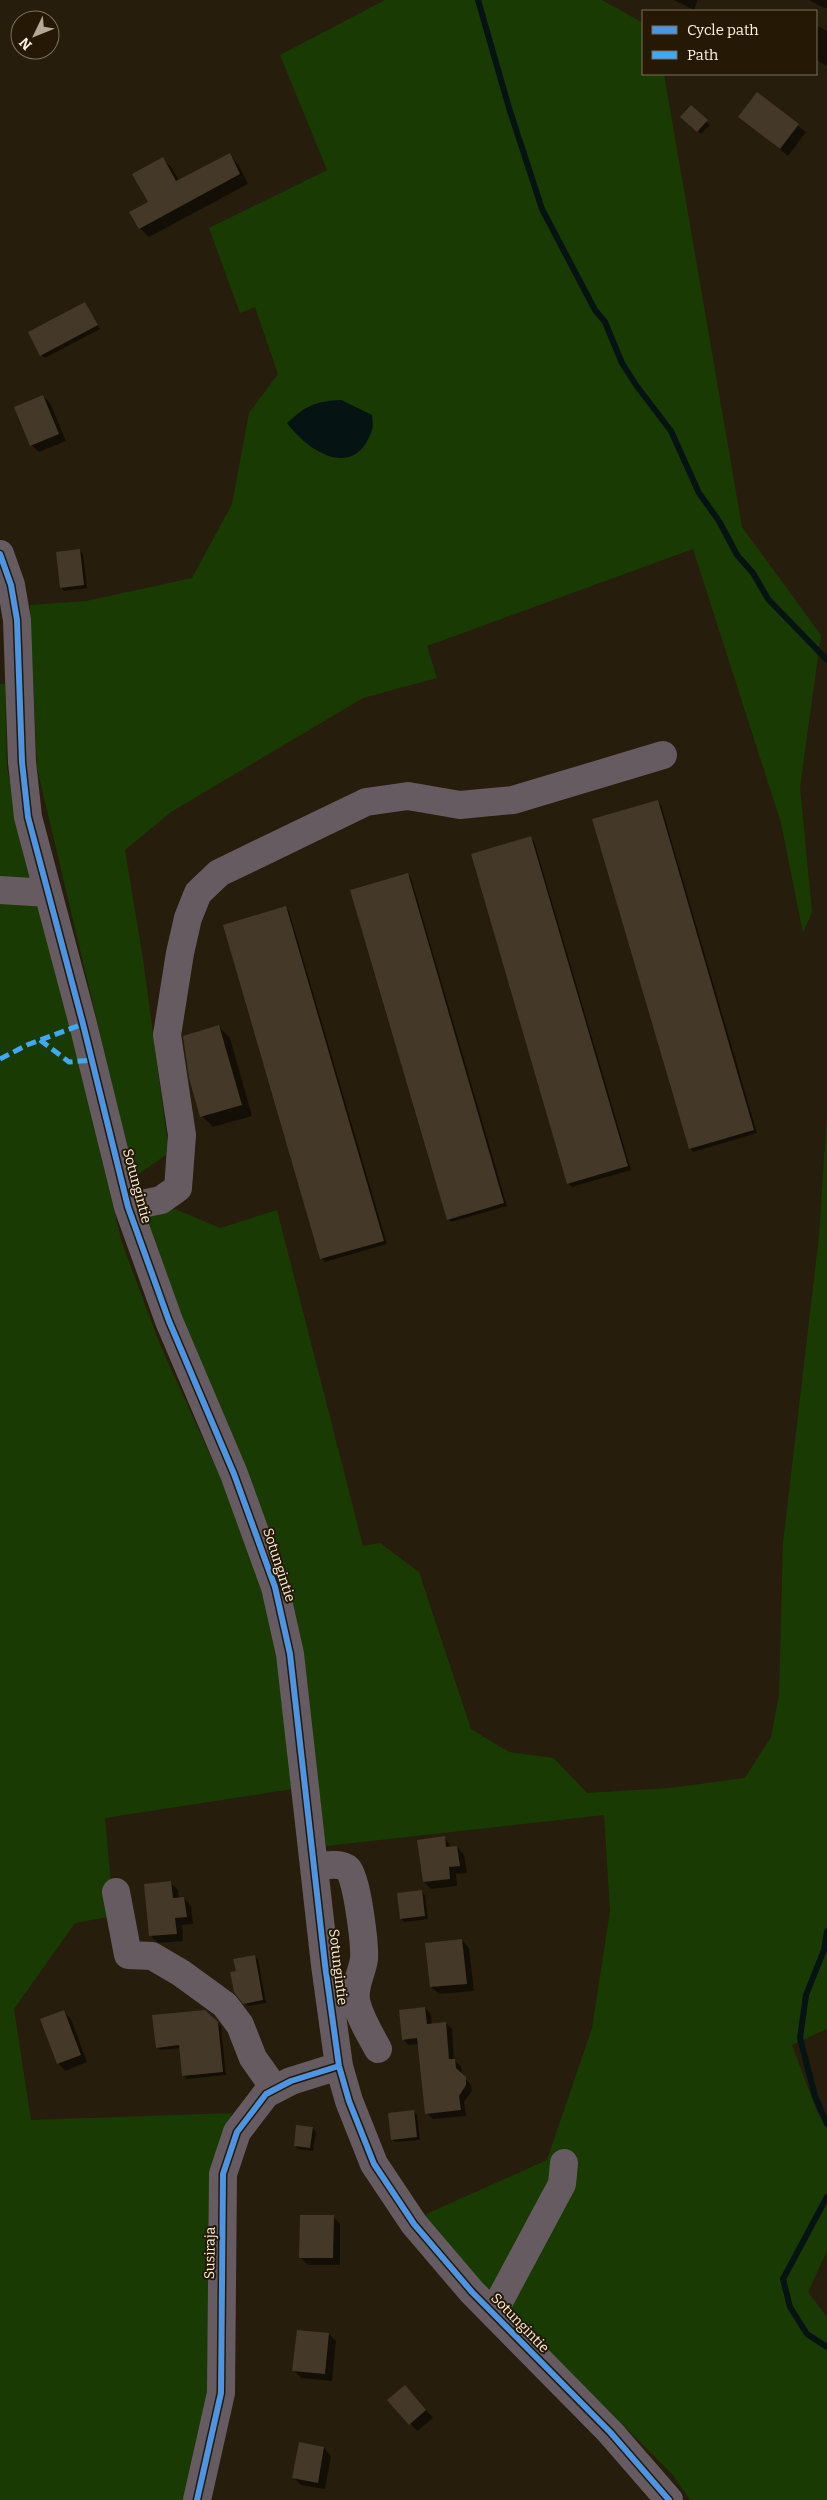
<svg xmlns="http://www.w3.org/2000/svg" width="827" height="2500" font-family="Bitter,serif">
  <rect width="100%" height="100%" fill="#271d0c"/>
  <path fill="#1a3a04" d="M 385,0 L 602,0 L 643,23 L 643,74 L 664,74 L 742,527 L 821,635 L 800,787 L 812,912 L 803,933 L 781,823 L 693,549 L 427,646 L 437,678 L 363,698 L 171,812 L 125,850 L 143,959 L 169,1153 L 134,1177 L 37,768 L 30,605 L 86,601 L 192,578 L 232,504 L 249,413 L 278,374 L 255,307 L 240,313 L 209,228 L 327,170 L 280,55 Z
    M 0,684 L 5,684 L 7,768 L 33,885 L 0,883 Z
    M 0,898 L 40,900 L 122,1243 L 161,1347 L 223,1483 L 268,1605 L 279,1655 L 293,1789 L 105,1818 L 114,1916 L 75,1923 L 14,2009 L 31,2120 L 232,2113 L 216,2170 L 211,2394 L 188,2500 L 0,2500 Z
    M 827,1111 L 827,2029 L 792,2045 L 818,2114 L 827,2123 L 827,2251 L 808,2292 L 827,2317 L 827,2500 L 690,2500 L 673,2475 L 489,2291 L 424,2215 L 547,2160 L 592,2028 L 610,1911 L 604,1815 L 326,1846 L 304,1666 L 154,1253 L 144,1214 L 175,1209 L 220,1228 L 277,1210 L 363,1546 L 380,1543 L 419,1572 L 471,1729 L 509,1752 L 554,1758 L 587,1793 L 670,1788 L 745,1778 L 771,1737 L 779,1695 L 783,1543 L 819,1236 Z"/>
  <path fill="#051413" d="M 341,400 L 372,415 C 374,428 372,432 366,443 C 345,477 303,446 287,423 C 305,406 316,401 341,400 Z"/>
  <path fill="#0007" d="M 674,0 L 698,0 L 694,10 Z
    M 809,0 L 827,0 L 827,7 L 826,9 Z
    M 816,25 L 827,31 L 827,66 L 816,60 Z
    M 757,94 L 806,132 L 788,156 L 740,117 Z
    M 691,107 L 710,125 L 701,134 L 682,117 Z
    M 229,155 L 238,164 L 248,184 L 149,237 L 140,228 L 162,158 L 171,167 L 179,181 Z
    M 85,303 L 100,329 L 45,358 L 41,355 Z
    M 43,396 L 50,403 L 66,441 L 39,452 L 31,445 Z
    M 80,550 L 83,554 L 87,588 L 64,591 L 61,587 Z
    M 657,801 L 661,805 L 757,1133 L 693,1152 L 690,1148 Z
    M 531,838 L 534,841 L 631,1170 L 572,1187 L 568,1183 Z
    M 407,874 L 411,878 L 507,1206 L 451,1222 L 448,1219 Z
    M 286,908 L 289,911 L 387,1244 L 325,1262 L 322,1259 L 224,926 Z
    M 219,1027 L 230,1038 L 252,1116 L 213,1127 L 202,1116 Z
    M 444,1837 L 452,1848 L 457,1847 L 464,1855 L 467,1873 L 456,1874 L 457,1886 L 431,1889 L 424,1882 L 419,1841 Z
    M 171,1883 L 178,1890 L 179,1899 L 184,1898 L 191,1906 L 193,1924 L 182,1925 L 183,1941 L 158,1943 L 151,1936 Z
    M 422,1892 L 425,1895 L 428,1919 L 404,1922 L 401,1918 Z
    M 462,1940 L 469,1948 L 474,1991 L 439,1994 L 431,1987 Z
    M 254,1956 L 258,1959 L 266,2003 L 248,2006 L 244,2003 L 238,1972 Z
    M 425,2008 L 431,2014 L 432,2025 L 446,2023 L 452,2029 L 454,2060 L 461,2066 L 462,2075 L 471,2085 L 472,2091 L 464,2102 L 466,2116 L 433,2119 L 427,2113 L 419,2044 L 409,2045 L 403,2039 Z
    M 204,2011 L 221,2026 L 226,2075 L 187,2079 L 184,2076 L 181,2048 L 161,2050 L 157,2047 Z
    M 63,2012 L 71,2019 L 87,2062 L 65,2071 L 58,2063 Z
    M 414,2112 L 417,2115 L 420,2140 L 395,2142 L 392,2139 Z
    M 313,2128 L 316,2132 L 313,2151 L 298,2149 L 295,2146 Z
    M 333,2217 L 340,2224 L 340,2265 L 308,2265 L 300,2257 Z
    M 329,2334 L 336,2341 L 332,2381 L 301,2378 L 294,2370 Z
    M 412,2394 L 433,2418 L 417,2431 L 389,2400 Z
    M 300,2444 L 324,2448 L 331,2456 L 325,2489 L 301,2485 L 294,2478 Z"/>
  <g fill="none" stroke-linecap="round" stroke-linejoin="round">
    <path stroke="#051413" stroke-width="6" d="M 478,0 L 509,108 L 542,209 L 595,310 L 605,322 L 622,363 L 636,385 L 671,431 L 699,493 L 719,521 L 737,555 L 753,573 L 768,599 L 827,660
      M 827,1931 L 824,1950 L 806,1995 L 800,2038 L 815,2096 L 827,2124
      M 827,2197 L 783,2279 L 790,2307 L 807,2334 L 827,2347"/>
  </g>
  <path fill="#443828" d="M 757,92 L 799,124 L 780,149 L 738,117 Z
    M 691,105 L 708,120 L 697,132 L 680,117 Z
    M 230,153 L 240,174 L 139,229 L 129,212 L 148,202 L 132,174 L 163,157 L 176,181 Z
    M 85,302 L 98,325 L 40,356 L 28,332 Z
    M 43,395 L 59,434 L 30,446 L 14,407 Z
    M 80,549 L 84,585 L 60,588 L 56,552 Z
    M 658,800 L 754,1130 L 689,1149 L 592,819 Z
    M 531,836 L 628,1166 L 567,1184 L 471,854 Z
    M 408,873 L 504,1203 L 447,1220 L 350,890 Z
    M 286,906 L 384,1241 L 320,1259 L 223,925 Z
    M 219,1025 L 242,1105 L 200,1117 L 189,1078 L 183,1036 Z
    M 445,1836 L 446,1847 L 457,1846 L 460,1866 L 449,1867 L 450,1879 L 423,1882 L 417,1840 Z
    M 171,1881 L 173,1898 L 184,1897 L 187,1917 L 175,1918 L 177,1934 L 149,1936 L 144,1884 Z
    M 422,1890 L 425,1916 L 400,1919 L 397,1893 Z
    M 462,1939 L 467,1984 L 430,1987 L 425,1943 Z
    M 255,1955 L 263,2000 L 243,2004 L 234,1992 L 230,1972 L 236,1971 L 233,1959 Z
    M 425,2007 L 427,2024 L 446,2022 L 449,2059 L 455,2059 L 456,2068 L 466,2077 L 466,2085 L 459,2096 L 461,2110 L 425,2114 L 417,2038 L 402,2040 L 399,2010 Z
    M 64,2010 L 81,2055 L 57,2064 L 40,2019 Z
    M 205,2010 L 218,2022 L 223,2072 L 182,2076 L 179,2045 L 156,2048 L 152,2015 Z
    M 414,2110 L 417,2137 L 391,2140 L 388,2113 Z
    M 296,2125 L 313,2127 L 310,2148 L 294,2146 Z
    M 300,2215 L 334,2215 L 333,2258 L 299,2258 Z
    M 297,2330 L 329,2333 L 325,2374 L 292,2371 Z
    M 405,2385 L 426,2410 L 409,2425 L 387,2400 Z
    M 299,2442 L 324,2447 L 318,2483 L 292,2478 Z"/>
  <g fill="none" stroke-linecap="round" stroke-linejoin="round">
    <path stroke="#675b62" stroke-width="28" d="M 0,554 L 11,585 L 17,620 L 22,762 L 28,817 L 83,1024 L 128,1207 L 169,1321 L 234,1474 L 275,1587 L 290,1654 L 325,1965 L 339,2066 L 349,2101 L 374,2164 L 414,2224 L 472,2292 L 610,2432 L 669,2500
      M 0,890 L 48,893
      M 128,1207 L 161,1200 L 178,1188 L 182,1135 L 167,1035 L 180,953 L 188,918 L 198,893 L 219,873 L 366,802 L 408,796 L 460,805 L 513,800 L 663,755
      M 314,1866 C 323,1866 340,1862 348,1869 C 357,1877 365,1945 364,1959 C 362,1973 354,1985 356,2000 C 359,2017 370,2034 378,2049
      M 116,1892 L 128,1955 L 152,1956 L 181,1973 L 225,2005 L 240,2025 L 253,2058 L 275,2089
      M 493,2313 L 562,2184 L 564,2163
      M 197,2500 L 221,2393 L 223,2174 L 237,2132 L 266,2094 L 291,2081 L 339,2066"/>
    <path stroke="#3fa9f5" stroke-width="5" stroke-dasharray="10 5" stroke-linecap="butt" d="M 40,1040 L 69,1062 L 93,1060
      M 0,1059 L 27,1045 L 83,1024"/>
    <g stroke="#251906" stroke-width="9">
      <path id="cycleway" d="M 0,554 L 11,585 L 17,620 L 22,762 L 28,817 L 83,1024 L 128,1207 L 169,1321 L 234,1474 L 275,1587 L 290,1654 L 325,1965 L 339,2066 L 349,2101 L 374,2164 L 414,2224 L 472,2292 L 610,2432 L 669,2500
        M 197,2500 L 221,2393 L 223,2174 L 237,2132 L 266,2094 L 291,2081 L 339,2066"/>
    </g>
    <use href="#cycleway" stroke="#4d94e3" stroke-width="6"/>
  </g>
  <g text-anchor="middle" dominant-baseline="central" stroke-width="4" stroke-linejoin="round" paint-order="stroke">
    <g font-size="14" fill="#fef2df" stroke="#251906">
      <text transform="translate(137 1186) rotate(75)">Sotungintie</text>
      <text transform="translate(279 1565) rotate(72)">Sotungintie</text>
      <text transform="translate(338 1967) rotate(83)">Sotungintie</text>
      <text transform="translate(210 2253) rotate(-89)">Susiraja</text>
      <text transform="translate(520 2323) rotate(46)">Sotungintie</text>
    </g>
  </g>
  <rect x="642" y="10" width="175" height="65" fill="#251906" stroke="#7c705d"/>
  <rect x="652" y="26" width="25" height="8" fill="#4d94e3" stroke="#7c705d"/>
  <text x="687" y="35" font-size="15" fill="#fef2df">Cycle path</text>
  <rect x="652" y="51" width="25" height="8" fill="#3fa9f5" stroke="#7c705d"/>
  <text x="687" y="60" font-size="15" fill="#fef2df">Path</text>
  <g transform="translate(35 35) rotate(227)"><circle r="24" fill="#251906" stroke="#7c705d"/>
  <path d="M0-4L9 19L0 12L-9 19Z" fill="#b3a795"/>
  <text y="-8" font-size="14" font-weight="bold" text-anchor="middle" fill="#fef2df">N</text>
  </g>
</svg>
